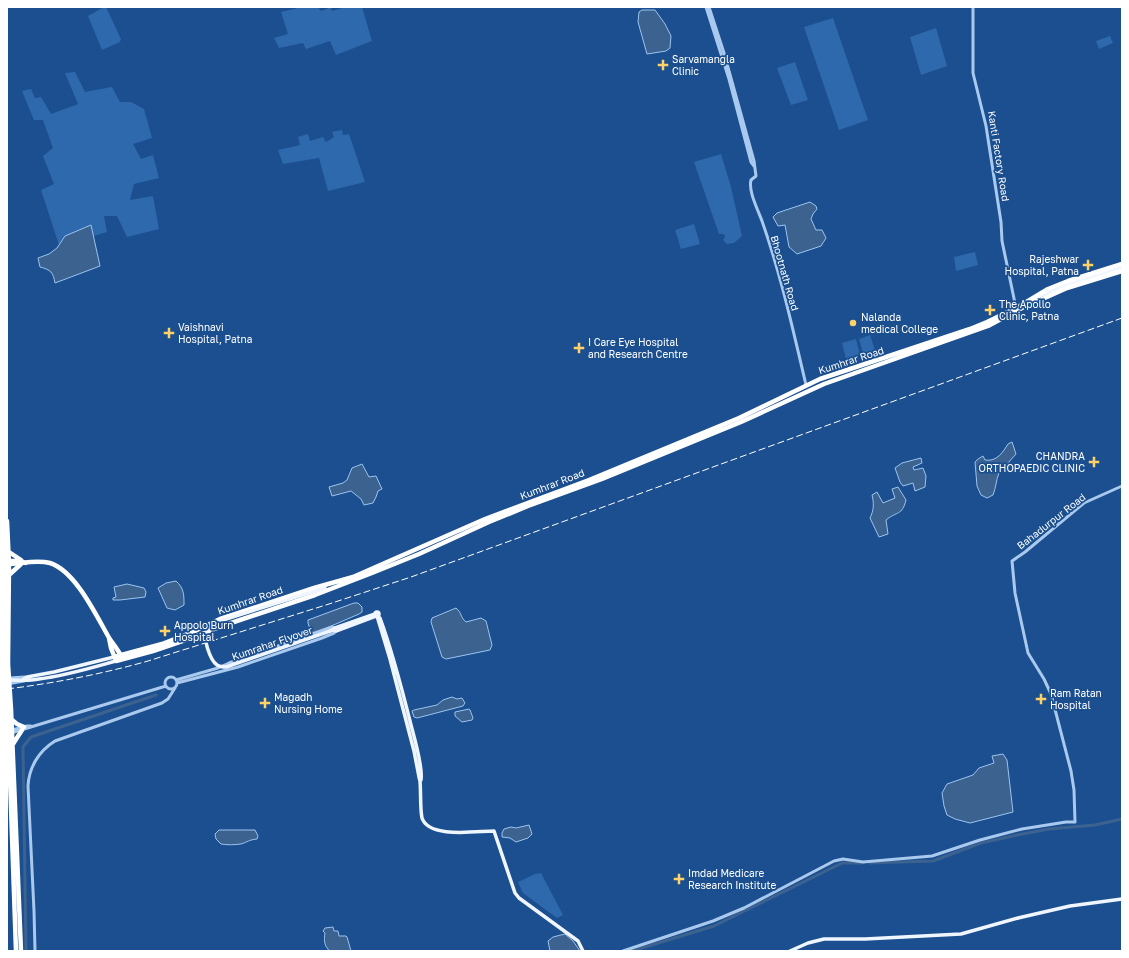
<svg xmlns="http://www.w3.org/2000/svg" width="1129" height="958" font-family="'Golos Text',sans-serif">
  <rect width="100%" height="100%" fill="#1b4f8f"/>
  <path fill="#2e69ad" d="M 104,7 L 106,7 L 121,39 L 120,42 L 102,50 L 88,16 Z
    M 302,7 L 318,7 L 321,11 L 331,7 L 332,11 L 346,7 L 362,7 L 372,41 L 336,55 L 330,41 L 306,49 L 303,43 L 279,48 L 274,38 L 288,34 L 281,12 Z
    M 833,18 L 868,120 L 839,130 L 804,27 Z
    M 936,28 L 947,66 L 921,75 L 910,37 Z
    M 1110,36 L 1113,43 L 1099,49 L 1096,41 Z
    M 795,62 L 808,100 L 791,105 L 777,68 Z
    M 75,72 L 85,92 L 112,87 L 120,102 L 131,102 L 144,109 L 152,138 L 133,144 L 141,159 L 153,155 L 159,178 L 134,184 L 130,200 L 153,196 L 159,229 L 127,237 L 117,216 L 104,216 L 107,232 L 93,236 L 91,225 L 65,236 L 59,245 L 41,190 L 54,184 L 43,156 L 53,148 L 43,120 L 34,120 L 22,91 L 31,89 L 35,98 L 41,97 L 51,114 L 78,104 L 65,73 Z
    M 342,130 L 343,135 L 349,134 L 365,182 L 328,191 L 319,158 L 283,164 L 278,150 L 300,145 L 298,137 L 308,134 L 310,141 L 323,137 L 326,142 L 334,137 L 332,132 Z
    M 721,154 L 731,187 L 742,236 L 734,243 L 727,244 L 723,240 L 725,237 L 724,234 L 719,234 L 694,162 Z
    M 694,224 L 700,244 L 681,249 L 675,230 Z
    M 975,252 L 978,265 L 956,271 L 954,257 Z
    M 870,335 L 877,356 L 865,360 L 859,339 Z
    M 856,339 L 860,355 L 846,359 L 842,343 Z
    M 541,873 L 563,915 L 557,918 L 523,893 L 518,882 L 535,874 Z"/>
  <path fill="#3c6290" stroke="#9cc4f0" d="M 642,10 L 655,10 L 665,24 L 671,36 L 670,48 L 666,51 L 647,54 L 638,22 L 639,12 Z
    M 810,202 L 816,206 L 817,209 L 813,214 L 811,219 L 816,230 L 822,230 L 826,238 L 821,246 L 797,254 L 789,247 L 785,225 L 778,226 L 773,217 L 777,213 Z
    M 91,225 L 100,266 L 55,283 C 53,272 51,270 40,267 L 38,258 L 49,254 L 57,248 L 65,236 Z
    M 1012,442 L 1016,454 L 999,473 C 996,480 996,488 993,495 L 987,498 L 981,495 L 977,486 L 975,462 L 978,459 L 983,456 L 985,460 C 997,462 1003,452 1008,444 Z
    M 921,458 L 922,463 L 913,467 L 914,470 L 923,468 L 926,476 L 925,487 L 915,491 L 913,483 L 903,486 L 900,482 L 895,468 L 902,463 Z
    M 362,464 L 369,477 L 376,476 L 382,489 L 378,491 L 376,497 L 373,503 L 364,505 L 361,499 L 351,491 L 332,496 L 329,487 L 343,483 L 347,480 L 352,468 Z
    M 898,487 L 906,500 C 902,516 897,511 886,520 L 888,534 L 879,537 L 870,518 C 874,510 874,503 872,495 L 877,492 L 883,503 L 895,498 L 892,489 Z
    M 176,581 C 184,588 184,595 184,605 L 175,610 L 167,608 L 158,588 L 166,583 Z
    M 127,584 L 144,588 L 146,592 L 145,597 L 120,600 L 113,600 L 113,598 L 116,597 L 114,587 Z
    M 354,603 L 358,603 L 362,607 L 362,612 L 359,614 L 315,633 L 311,632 L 308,623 L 308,620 Z
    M 456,608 C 462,613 460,617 466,622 L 481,618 L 486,621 L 492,645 L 490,650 L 446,659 L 442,657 L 431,622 L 432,618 Z
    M 452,697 L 457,699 L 462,698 L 465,703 L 463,706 L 417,718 L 414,717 L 412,711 L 414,710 L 437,705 L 443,700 Z
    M 469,709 L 470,710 L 473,718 L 472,720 L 462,722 L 455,716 L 455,712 Z
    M 1003,754 L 1007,760 L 1013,812 L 970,823 L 955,819 L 947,815 L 944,806 L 942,793 L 947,784 L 973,775 L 979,768 L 994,763 L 992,756 Z
    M 529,825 L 532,834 L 528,838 L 516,842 L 510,838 L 502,837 L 502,833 L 504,829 L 511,827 L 516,828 Z
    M 219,830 L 255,830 L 258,836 L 257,839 C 248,840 248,842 241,844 C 234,845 227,845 221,844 L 216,839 L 215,834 Z
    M 333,927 L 334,931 L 338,931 L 339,936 L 346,936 L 347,937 L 351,951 L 329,951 L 328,949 C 324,945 324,939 325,933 L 323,931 L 325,928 Z
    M 565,934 L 573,941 L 580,951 L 550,951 L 548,941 L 553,937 Z"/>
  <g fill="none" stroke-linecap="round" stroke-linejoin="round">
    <path stroke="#3c6290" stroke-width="3" d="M 870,863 L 933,861 L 981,843 L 1017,835 L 1049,829 L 1095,825 L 1122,819
      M 26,951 L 23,747 L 31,737 L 156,695
      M 632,951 L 714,926 L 842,863 L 862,863"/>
    <path stroke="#a9c9ee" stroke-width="3" d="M 706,7 L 729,79 L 751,162 L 754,166
      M 709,7 L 724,53 L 754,161 L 756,176 L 751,180 C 748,191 758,210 762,221 C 781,275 793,330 806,385
      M 973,7 L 973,73 L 986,126 L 1001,222 L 1002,241 L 1016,308
      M165 683a6 6 0 1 1 12 0a6 6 0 1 1-12 0Z
      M 9,678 L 25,677
      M 176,680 L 218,668 L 229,663 L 332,627 L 335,628
      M 177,683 L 238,667 L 322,638 L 334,633 L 336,631
      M 7,684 L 24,681
      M 12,730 L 27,726 L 31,726
      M 11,733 L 166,686
      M 35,951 L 34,911 L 28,786 C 29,767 39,751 55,741 L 162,703 L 168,699 L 175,688
      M 623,951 L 713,921 L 744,908 L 834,861 L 843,859 L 863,862 L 932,856 L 980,840 L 1022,829 L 1066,822 L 1075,822 L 1074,790 L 1071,771 L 1051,694 L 1044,679 L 1028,653 L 1015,593 L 1012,561 L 1025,552 L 1084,503 L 1122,486"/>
    <path stroke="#f0f6ff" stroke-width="3.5" d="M 1036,297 L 1040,296 L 1069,284 L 1122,268
      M375 614a2 2 0 1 1 4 0a2 2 0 1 1-4 0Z
      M 377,616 L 390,659 L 414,751 L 419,777 L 420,781 C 421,792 420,809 422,818 C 429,839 477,831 494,831 L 515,893 L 519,898 L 578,941 L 583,951
      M 380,618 C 393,653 402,689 411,725 C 415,740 423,767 421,780
      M 332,630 L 336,631 L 376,616
      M 330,631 L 335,628 L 375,614
      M 8,680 C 19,680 29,681 39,679 C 65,676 91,668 116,661
      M 22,680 L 27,677 L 54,672 L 114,657
      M 790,951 L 808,943 L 824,939 L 865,939 L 961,934 L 1018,918 L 1070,906 L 1122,899"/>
    <path stroke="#fff" stroke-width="4.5" d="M 7,521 L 9,564 L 8,664
      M 9,552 L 21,560
      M 7,561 L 21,561 L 26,563
      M 7,564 C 21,564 36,559 50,563 C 75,571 95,613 108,636 C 112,643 117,648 121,656
      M 9,575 L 21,564
      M 109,638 L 111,648 L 116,661 L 153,651 L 197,636 L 222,626 L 315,595 L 372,573 L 419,554 L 489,522 L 528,506 L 602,479 L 741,422 L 824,384 L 988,326 L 1035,301 L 1038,301 L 1067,288 L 1122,271
      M 114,657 L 162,644 L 195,631 L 220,619 L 314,588 L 353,577 L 485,519 L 589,480 L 739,418 L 820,379 L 970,329 L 987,322 L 1016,308 L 1048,289 L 1068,281 L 1122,264
      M 7,692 L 16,951
      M 11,709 L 21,951
      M 11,719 L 17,724 L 24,727
      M 13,744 L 22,730"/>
    <path stroke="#fff" stroke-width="1" stroke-dasharray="7 3" stroke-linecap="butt" d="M 7,689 C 55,683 102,674 148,661 L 329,604 L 411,577 L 1122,318"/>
    <path stroke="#f0f6ff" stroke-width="3.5" d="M 325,588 L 223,620 C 217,623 210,625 207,630 C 202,637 210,660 217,665 C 220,667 222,667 226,667 L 330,631"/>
    <path stroke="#fff" stroke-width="4.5" d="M 8,664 L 11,709"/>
  </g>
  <g fill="#ffd166" stroke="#1b4f8f" stroke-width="1.5">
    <path d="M661 59h4v4h4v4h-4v4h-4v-4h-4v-4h4z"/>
    <path d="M1086 259h4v4h4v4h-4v4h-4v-4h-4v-4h4z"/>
    <path d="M988 304h4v4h4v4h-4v4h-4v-4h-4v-4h4z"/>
    <circle cx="853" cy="323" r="4"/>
    <path d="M167 327h4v4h4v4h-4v4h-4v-4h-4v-4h4z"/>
    <path d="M577 342h4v4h4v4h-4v4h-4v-4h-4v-4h4z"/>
    <path d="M1092 456h4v4h4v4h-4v4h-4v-4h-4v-4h4z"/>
    <path d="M163 625h4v4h4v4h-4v4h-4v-4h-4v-4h4z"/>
    <path d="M1039 693h4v4h4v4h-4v4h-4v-4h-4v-4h4z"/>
    <path d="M263 697h4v4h4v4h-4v4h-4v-4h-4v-4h4z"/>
    <path d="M677 873h4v4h4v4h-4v4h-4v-4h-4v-4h4z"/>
  </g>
  <g text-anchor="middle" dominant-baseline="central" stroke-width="3.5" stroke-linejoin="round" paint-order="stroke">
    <g font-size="10" fill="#fff" stroke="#1b4f8f" text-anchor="start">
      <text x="672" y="59">Sarvamangla<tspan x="672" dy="12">Clinic</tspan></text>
      <text x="1079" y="259" text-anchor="end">Rajeshwar<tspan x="1079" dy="12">Hospital, Patna</tspan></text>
      <text x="999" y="304">The Apollo<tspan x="999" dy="12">Clinic, Patna</tspan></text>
      <text x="861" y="317">Nalanda<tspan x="861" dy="12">medical College</tspan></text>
      <text x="178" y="327">Vaishnavi<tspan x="178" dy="12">Hospital, Patna</tspan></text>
      <text x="588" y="342">I Care Eye Hospital<tspan x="588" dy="12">and Research Centre</tspan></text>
      <text x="1085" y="456" text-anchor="end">CHANDRA<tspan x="1085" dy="12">ORTHOPAEDIC CLINIC</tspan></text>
      <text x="174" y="625">Appolo Burn<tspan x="174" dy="12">Hospital</tspan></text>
      <text x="1050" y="693">Ram Ratan<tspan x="1050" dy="12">Hospital</tspan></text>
      <text x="274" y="697">Magadh<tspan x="274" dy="12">Nursing Home</tspan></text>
      <text x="688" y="873">Imdad Medicare<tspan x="688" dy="12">Research Institute</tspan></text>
    </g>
    <g font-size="10" fill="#fff" stroke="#1b4f8f">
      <text transform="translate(999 156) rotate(81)">Kanti Factory Road</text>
      <text transform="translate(785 273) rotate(74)">Bhootnath Road</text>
      <text transform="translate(851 360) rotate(-18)">Kumhrar Road</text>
      <text transform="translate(552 484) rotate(-21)">Kumhrar Road</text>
      <text transform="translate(1051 521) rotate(-38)">Bahadurpur Road</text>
      <text transform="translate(250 600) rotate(-19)">Kumhrar Road</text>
      <text transform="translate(272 643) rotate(-19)">Kumrahar Flyover</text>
    </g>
  </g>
  <rect width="1129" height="958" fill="none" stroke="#ffffff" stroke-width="16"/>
</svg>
